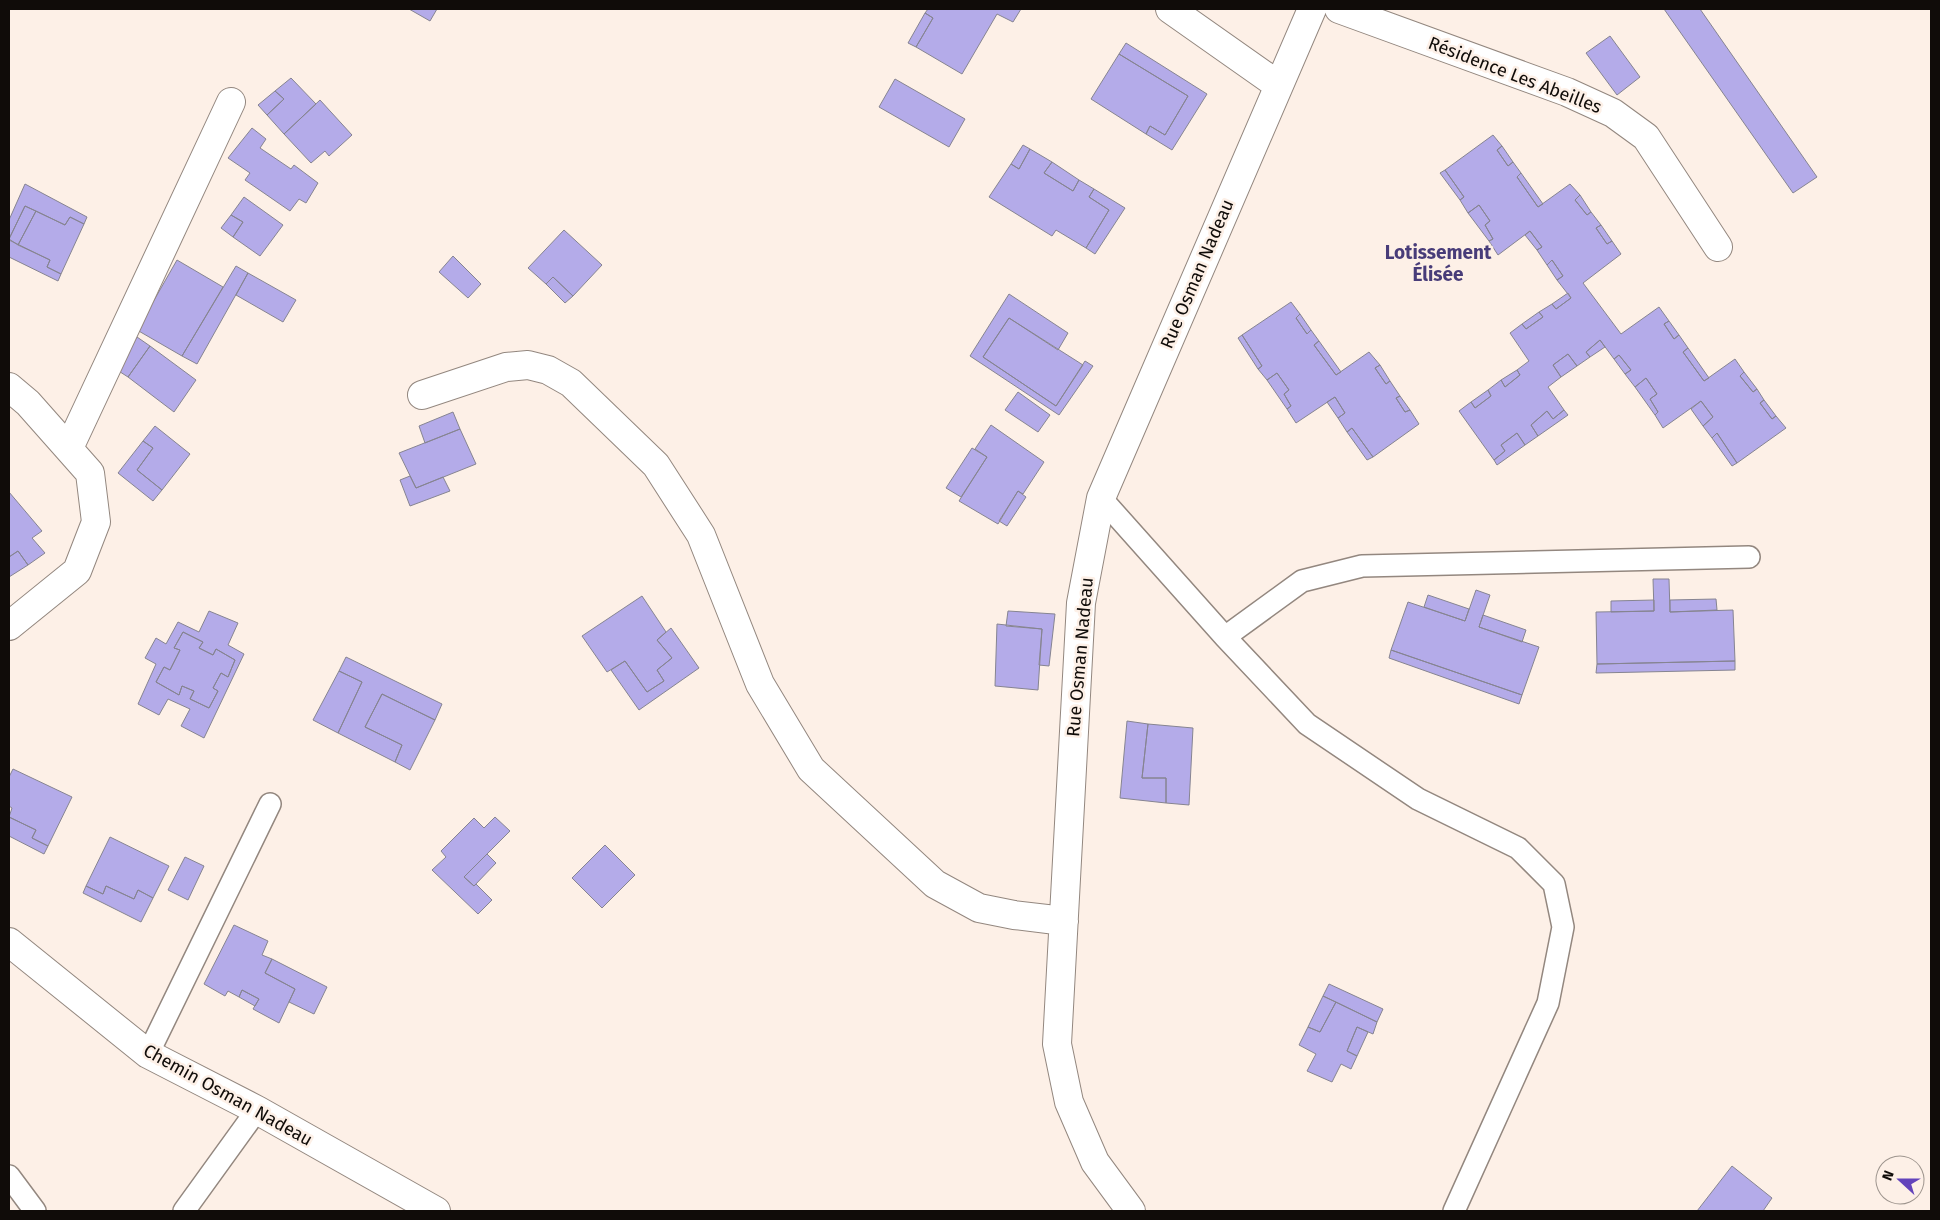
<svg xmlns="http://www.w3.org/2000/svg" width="1940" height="1220" font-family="'Fira Sans',sans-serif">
  <rect width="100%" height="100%" fill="#fdf0e7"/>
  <path fill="#b4abe9" stroke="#868491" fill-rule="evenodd" d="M 409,9 L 437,9 L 430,21 Z
    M 928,9 L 1021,9 L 1013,22 L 997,14 L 962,74 L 916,47 L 933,18 L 925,13 Z
    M 1664,9 L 1700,9 L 1817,177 L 1793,193 Z
    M 925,13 L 933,18 L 916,47 L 908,43 Z
    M 1610,36 L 1640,77 L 1617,95 L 1586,53 Z
    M 1126,43 L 1207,94 L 1172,150 L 1146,134 L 1150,126 L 1165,135 L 1188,96 L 1119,54 Z
    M 1119,54 L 1188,96 L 1165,135 L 1150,126 L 1146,134 L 1091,99 Z
    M 291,78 L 316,104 L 284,134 L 267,115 L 284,99 L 275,91 Z
    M 895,79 L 965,119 L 949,147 L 879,107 Z
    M 275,91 L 284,99 L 267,115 L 258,105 Z
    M 320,100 L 352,135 L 329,156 L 325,151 L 311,163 L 284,134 Z
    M 252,128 L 266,139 L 260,148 L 291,169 L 294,165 L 318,183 L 306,203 L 299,199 L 290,211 L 245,180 L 250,173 L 228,158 Z
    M 1493,135 L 1502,146 L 1497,150 L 1508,166 L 1513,162 L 1521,173 L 1517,177 L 1538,207 L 1570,184 L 1580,195 L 1575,200 L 1587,215 L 1591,212 L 1601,225 L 1596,228 L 1607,244 L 1612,241 L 1621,254 L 1583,283 L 1621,334 L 1659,307 L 1669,321 L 1664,324 L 1674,339 L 1679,335 L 1688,348 L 1683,352 L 1704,381 L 1735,359 L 1744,372 L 1740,376 L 1753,392 L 1757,389 L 1764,400 L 1760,403 L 1772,419 L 1776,416 L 1786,428 L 1737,463 L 1717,433 L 1712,438 L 1703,426 L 1713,417 L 1701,401 L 1663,428 L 1655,415 L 1658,412 L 1650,399 L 1657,394 L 1646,378 L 1635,387 L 1625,374 L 1631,370 L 1619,355 L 1614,359 L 1600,340 L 1586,352 L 1590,357 L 1577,366 L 1568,354 L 1553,365 L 1561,377 L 1548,387 L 1564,410 L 1553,419 L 1547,411 L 1531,425 L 1538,436 L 1525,445 L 1517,433 L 1501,445 L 1505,451 L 1494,460 L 1459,411 L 1471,402 L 1475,408 L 1491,396 L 1488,390 L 1501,380 L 1505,387 L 1520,375 L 1517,370 L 1529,361 L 1510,333 L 1522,324 L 1526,329 L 1543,317 L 1539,312 L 1552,304 L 1556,309 L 1571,298 L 1557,280 L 1563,276 L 1552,260 L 1547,265 L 1537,250 L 1542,247 L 1530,231 L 1498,255 L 1489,241 L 1493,239 L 1485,225 L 1490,221 L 1479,205 L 1468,213 L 1460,200 L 1464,197 L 1445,170 Z
    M 1023,145 L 1030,149 L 1019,169 L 1011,164 Z
    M 1502,146 L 1513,162 L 1508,166 L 1497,150 Z
    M 1030,149 L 1052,162 L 1044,173 L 1073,191 L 1079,180 L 1094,189 L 1089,197 L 1109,210 L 1086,248 L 1056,230 L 1052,236 L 989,197 L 1011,164 L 1019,169 Z
    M 1052,162 L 1079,180 L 1073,191 L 1044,173 Z
    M 1445,170 L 1464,197 L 1460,200 L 1440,173 Z
    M 1521,173 L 1543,204 L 1538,207 L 1517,177 Z
    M 25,184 L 87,217 L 84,224 L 70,217 L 65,225 L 25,206 L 9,239 L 9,220 Z
    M 1094,189 L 1125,208 L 1095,254 L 1086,248 L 1109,210 L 1089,197 Z
    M 1580,195 L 1591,212 L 1587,215 L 1575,200 Z
    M 244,197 L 283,225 L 260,256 L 233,237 L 243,222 L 231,215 Z
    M 1479,205 L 1490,221 L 1485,225 L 1493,239 L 1489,241 L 1468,213 Z
    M 25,206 L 36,211 L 18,245 L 9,239 Z
    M 36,211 L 65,225 L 70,217 L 84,224 L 61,274 L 47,267 L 50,260 L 18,245 Z
    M 231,215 L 243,222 L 233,237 L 221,228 Z
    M 1601,225 L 1612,241 L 1607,244 L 1596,228 Z
    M 564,230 L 602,265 L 573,296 L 553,277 L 546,284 L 528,268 Z
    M 1530,231 L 1542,247 L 1537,250 L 1525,235 Z
    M 9,240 L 50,260 L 47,267 L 61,274 L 58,281 L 9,257 Z
    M 453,256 L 481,284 L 468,298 L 439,272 Z
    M 177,260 L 223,287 L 182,356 L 137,330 Z
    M 1552,260 L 1563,276 L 1557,280 L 1547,265 Z
    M 236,266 L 248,273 L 197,364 L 182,356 Z
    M 248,273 L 296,300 L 283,322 L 236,295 Z
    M 553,277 L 573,296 L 565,303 L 546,284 Z
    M 1568,293 L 1571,298 L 1556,309 L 1552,304 Z
    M 1009,294 L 1068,333 L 1058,350 L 1009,318 L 983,357 L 1056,406 L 1085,361 L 1093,366 L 1059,415 L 970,356 Z
    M 1291,302 L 1300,314 L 1296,318 L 1307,334 L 1311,330 L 1319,341 L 1314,345 L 1336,375 L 1369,352 L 1380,365 L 1375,368 L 1386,384 L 1390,381 L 1400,396 L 1396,398 L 1405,412 L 1410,410 L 1419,424 L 1373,457 L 1352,428 L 1347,432 L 1338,418 L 1345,413 L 1335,397 L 1296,423 L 1287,409 L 1291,406 L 1284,394 L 1289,390 L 1277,373 L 1267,380 L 1258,369 L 1262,366 L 1242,335 Z
    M 1539,312 L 1543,317 L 1526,329 L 1522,324 Z
    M 1300,314 L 1311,330 L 1307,334 L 1296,318 Z
    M 1009,318 L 1083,365 L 1056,406 L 983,357 Z
    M 1669,321 L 1679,335 L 1674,339 L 1664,324 Z
    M 1242,335 L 1262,366 L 1258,369 L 1238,338 Z
    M 137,337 L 150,346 L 128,377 L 114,368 Z
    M 1600,340 L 1605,347 L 1590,357 L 1586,352 Z
    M 1319,341 L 1341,372 L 1336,375 L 1314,345 Z
    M 150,346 L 196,380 L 174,412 L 128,377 Z
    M 1688,348 L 1709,378 L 1704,381 L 1683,352 Z
    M 1568,354 L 1577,366 L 1561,377 L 1553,365 Z
    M 1619,355 L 1631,370 L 1625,374 L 1614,359 Z
    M 1380,365 L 1390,381 L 1386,384 L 1375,368 Z
    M 1517,370 L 1520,375 L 1505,387 L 1501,380 Z
    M 1744,372 L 1757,389 L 1753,392 L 1740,376 Z
    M 1277,373 L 1289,390 L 1284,394 L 1291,406 L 1287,409 L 1267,380 Z
    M 1646,378 L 1657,394 L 1650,399 L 1658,412 L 1655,415 L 1635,387 Z
    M 1488,390 L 1491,396 L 1475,408 L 1471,402 Z
    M 1018,392 L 1050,415 L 1038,432 L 1005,410 Z
    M 1400,396 L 1410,410 L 1405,412 L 1396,398 Z
    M 1335,397 L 1345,413 L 1338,418 L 1327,402 Z
    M 1764,400 L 1776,416 L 1772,419 L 1760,403 Z
    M 1701,401 L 1713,417 L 1703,426 L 1691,409 Z
    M 1564,410 L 1568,415 L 1538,436 L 1531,425 L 1547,411 L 1553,419 Z
    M 453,412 L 460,429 L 425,443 L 419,426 Z
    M 991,425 L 1044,462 L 1023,494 L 1018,491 L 998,524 L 959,501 L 987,457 L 975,449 Z
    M 155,426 L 190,454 L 162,490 L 137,470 L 153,448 L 143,441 Z
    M 1352,428 L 1373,457 L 1367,460 L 1347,432 Z
    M 460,429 L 476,464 L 416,488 L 399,453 Z
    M 1517,433 L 1525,445 L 1497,465 L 1494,460 L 1505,451 L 1501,445 Z
    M 1717,433 L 1737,463 L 1732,466 L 1712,438 Z
    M 143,441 L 153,448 L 137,470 L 162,490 L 153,501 L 118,473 Z
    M 972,448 L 987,457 L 961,497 L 946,488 Z
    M 410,476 L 416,488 L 443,477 L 450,491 L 410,506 L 400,480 Z
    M 1018,491 L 1026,497 L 1007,526 L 999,521 Z
    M 9,492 L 42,531 L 32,538 L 45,553 L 28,565 L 18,551 L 9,557 Z
    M 18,551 L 28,565 L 9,577 L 9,557 Z
    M 1653,579 L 1669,579 L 1670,612 L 1733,610 L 1735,661 L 1597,664 L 1596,612 L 1654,611 Z
    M 1476,590 L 1490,595 L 1479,627 L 1539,647 L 1522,695 L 1391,650 L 1408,602 L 1465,621 Z
    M 1428,595 L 1469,609 L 1465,621 L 1424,607 Z
    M 642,596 L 666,632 L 657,640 L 672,658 L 657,670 L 664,681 L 647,692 L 625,661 L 607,672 L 582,636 Z
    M 1716,599 L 1717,610 L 1670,612 L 1670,600 Z
    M 1654,600 L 1654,611 L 1611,612 L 1611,601 Z
    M 209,611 L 238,623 L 228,645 L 244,654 L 204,738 L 181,726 L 190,709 L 168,699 L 159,715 L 138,704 L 156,664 L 145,658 L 156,638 L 166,644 L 178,622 L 199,632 ZM 183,632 L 203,642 L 199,648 L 213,655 L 216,649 L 235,660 L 228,677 L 221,673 L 213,688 L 218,691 L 209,708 L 190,699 L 194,691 L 182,686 L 179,695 L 156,682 L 164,667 L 170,670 L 180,650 L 174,648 Z
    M 1008,611 L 1055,614 L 1049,666 L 1039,665 L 1042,629 L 1006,626 Z
    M 1483,615 L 1526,630 L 1522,642 L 1479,627 Z
    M 997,624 L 1042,629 L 1038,690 L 995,686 Z
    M 671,628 L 699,668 L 639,710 L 611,670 L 625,661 L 647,692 L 664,681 L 657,670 L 672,658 L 657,640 Z
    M 183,632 L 203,642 L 199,648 L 213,655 L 216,649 L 235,660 L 228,677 L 221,673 L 213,688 L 218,691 L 209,708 L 190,699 L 194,691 L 182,686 L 179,695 L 156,682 L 164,667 L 170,670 L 180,650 L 174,648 Z
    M 1391,650 L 1522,695 L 1519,704 L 1389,658 Z
    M 346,657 L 442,704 L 435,720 L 382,694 L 365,727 L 402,745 L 395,762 L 338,733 L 362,682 L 339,671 Z
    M 1735,661 L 1735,670 L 1596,673 L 1597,664 Z
    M 339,671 L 362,682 L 338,733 L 313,720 Z
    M 382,694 L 435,720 L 410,770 L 395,762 L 402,745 L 365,727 Z
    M 1127,721 L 1148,724 L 1142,778 L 1166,778 L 1166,803 L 1120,798 Z
    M 1148,724 L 1193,728 L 1189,805 L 1166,803 L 1166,778 L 1142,778 Z
    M 13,769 L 72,797 L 48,846 L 32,838 L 36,830 L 9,817 L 12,808 L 9,806 L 9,777 Z
    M 9,817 L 36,830 L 32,838 L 48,846 L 44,854 L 9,836 Z
    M 495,817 L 510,831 L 464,877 L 474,886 L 476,884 L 492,900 L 478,914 L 432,870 L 446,857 L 441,851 L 474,818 L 484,828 Z
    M 110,837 L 169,866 L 153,898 L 138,890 L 134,899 L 106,886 L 103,894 L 86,886 Z
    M 605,845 L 635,875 L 602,908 L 572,878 Z
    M 487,854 L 496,863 L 474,886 L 464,877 Z
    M 185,857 L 204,866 L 188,900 L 168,890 Z
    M 86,886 L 103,894 L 106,886 L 134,899 L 138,890 L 153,898 L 141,922 L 83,893 Z
    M 234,925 L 268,941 L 262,955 L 272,959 L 265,973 L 295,989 L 279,1023 L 253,1009 L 259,999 L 242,990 L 239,997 L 228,991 L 225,996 L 204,984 Z
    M 272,959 L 327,987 L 314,1014 L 289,1002 L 295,989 L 265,973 Z
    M 1329,984 L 1383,1009 L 1377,1022 L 1323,996 Z
    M 242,990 L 259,999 L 255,1006 L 239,997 Z
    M 1323,996 L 1336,1002 L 1320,1032 L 1308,1027 Z
    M 1336,1002 L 1377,1022 L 1373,1034 L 1357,1027 L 1347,1051 L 1357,1056 L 1351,1069 L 1341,1064 L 1332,1082 L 1307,1071 L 1316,1054 L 1299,1045 L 1308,1027 L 1320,1032 Z
    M 1357,1027 L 1368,1032 L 1357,1056 L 1347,1051 Z
    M 1732,1166 L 1772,1198 L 1763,1211 L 1697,1211 Z"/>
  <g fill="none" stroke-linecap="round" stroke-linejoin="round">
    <g stroke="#93877f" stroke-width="24">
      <path id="lane" d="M 1101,498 L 1225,637 L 1307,724 L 1418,799 L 1518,848 L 1554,884 L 1563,927 L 1548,1003 L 1454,1211
        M 1225,637 L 1302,581 L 1362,566 L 1749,557
        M 148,1054 L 270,804
        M 9,1176 L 35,1211
        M 184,1211 L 257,1110"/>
    </g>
    <g stroke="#93877f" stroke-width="30">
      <path id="street" d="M 1170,9 L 1278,85
        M 1339,9 L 1567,92 L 1613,113 L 1646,137 L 1718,247
        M 9,387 L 28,403 L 90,473 L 96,522 L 77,571 L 9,626
        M 422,395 L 506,367 L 528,365 L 548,370 L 571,383 L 656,465 L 701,535 L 760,684 L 811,769 L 935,884 L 979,908 L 1014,915 L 1064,921
        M 69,448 L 231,102
        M 9,942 L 148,1054 L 257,1110 L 436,1211
        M 1131,1211 L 1095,1162 L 1069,1102 L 1057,1044 L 1081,603 L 1101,498 L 1312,9"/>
    </g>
    <use href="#lane" stroke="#fff" stroke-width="21"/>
    <use href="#street" stroke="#fff" stroke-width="28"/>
  </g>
  <g text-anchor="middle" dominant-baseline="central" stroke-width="5" stroke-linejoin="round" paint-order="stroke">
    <g font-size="18" fill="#100c09" stroke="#fdf0e7">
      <text transform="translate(1515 75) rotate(21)">Résidence Les Abeilles</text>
      <text transform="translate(1197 274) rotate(-67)">Rue Osman Nadeau</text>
      <text transform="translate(1080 657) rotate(-85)">Rue Osman Nadeau</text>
      <text transform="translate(228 1095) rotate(29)">Chemin Osman Nadeau</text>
    </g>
    <g font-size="19" font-weight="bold" fill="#483c79" stroke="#fdf0e7">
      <text x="1438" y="252">Lotissement<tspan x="1438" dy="22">Élisée</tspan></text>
    </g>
  </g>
  <rect width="1940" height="1220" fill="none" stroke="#100c09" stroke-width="20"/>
  <g transform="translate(1900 1180) rotate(291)"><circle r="24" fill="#fdf0e7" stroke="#9e958e"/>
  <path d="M0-4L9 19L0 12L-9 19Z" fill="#6343bb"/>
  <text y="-8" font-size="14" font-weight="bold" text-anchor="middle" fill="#100c09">N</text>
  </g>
</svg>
